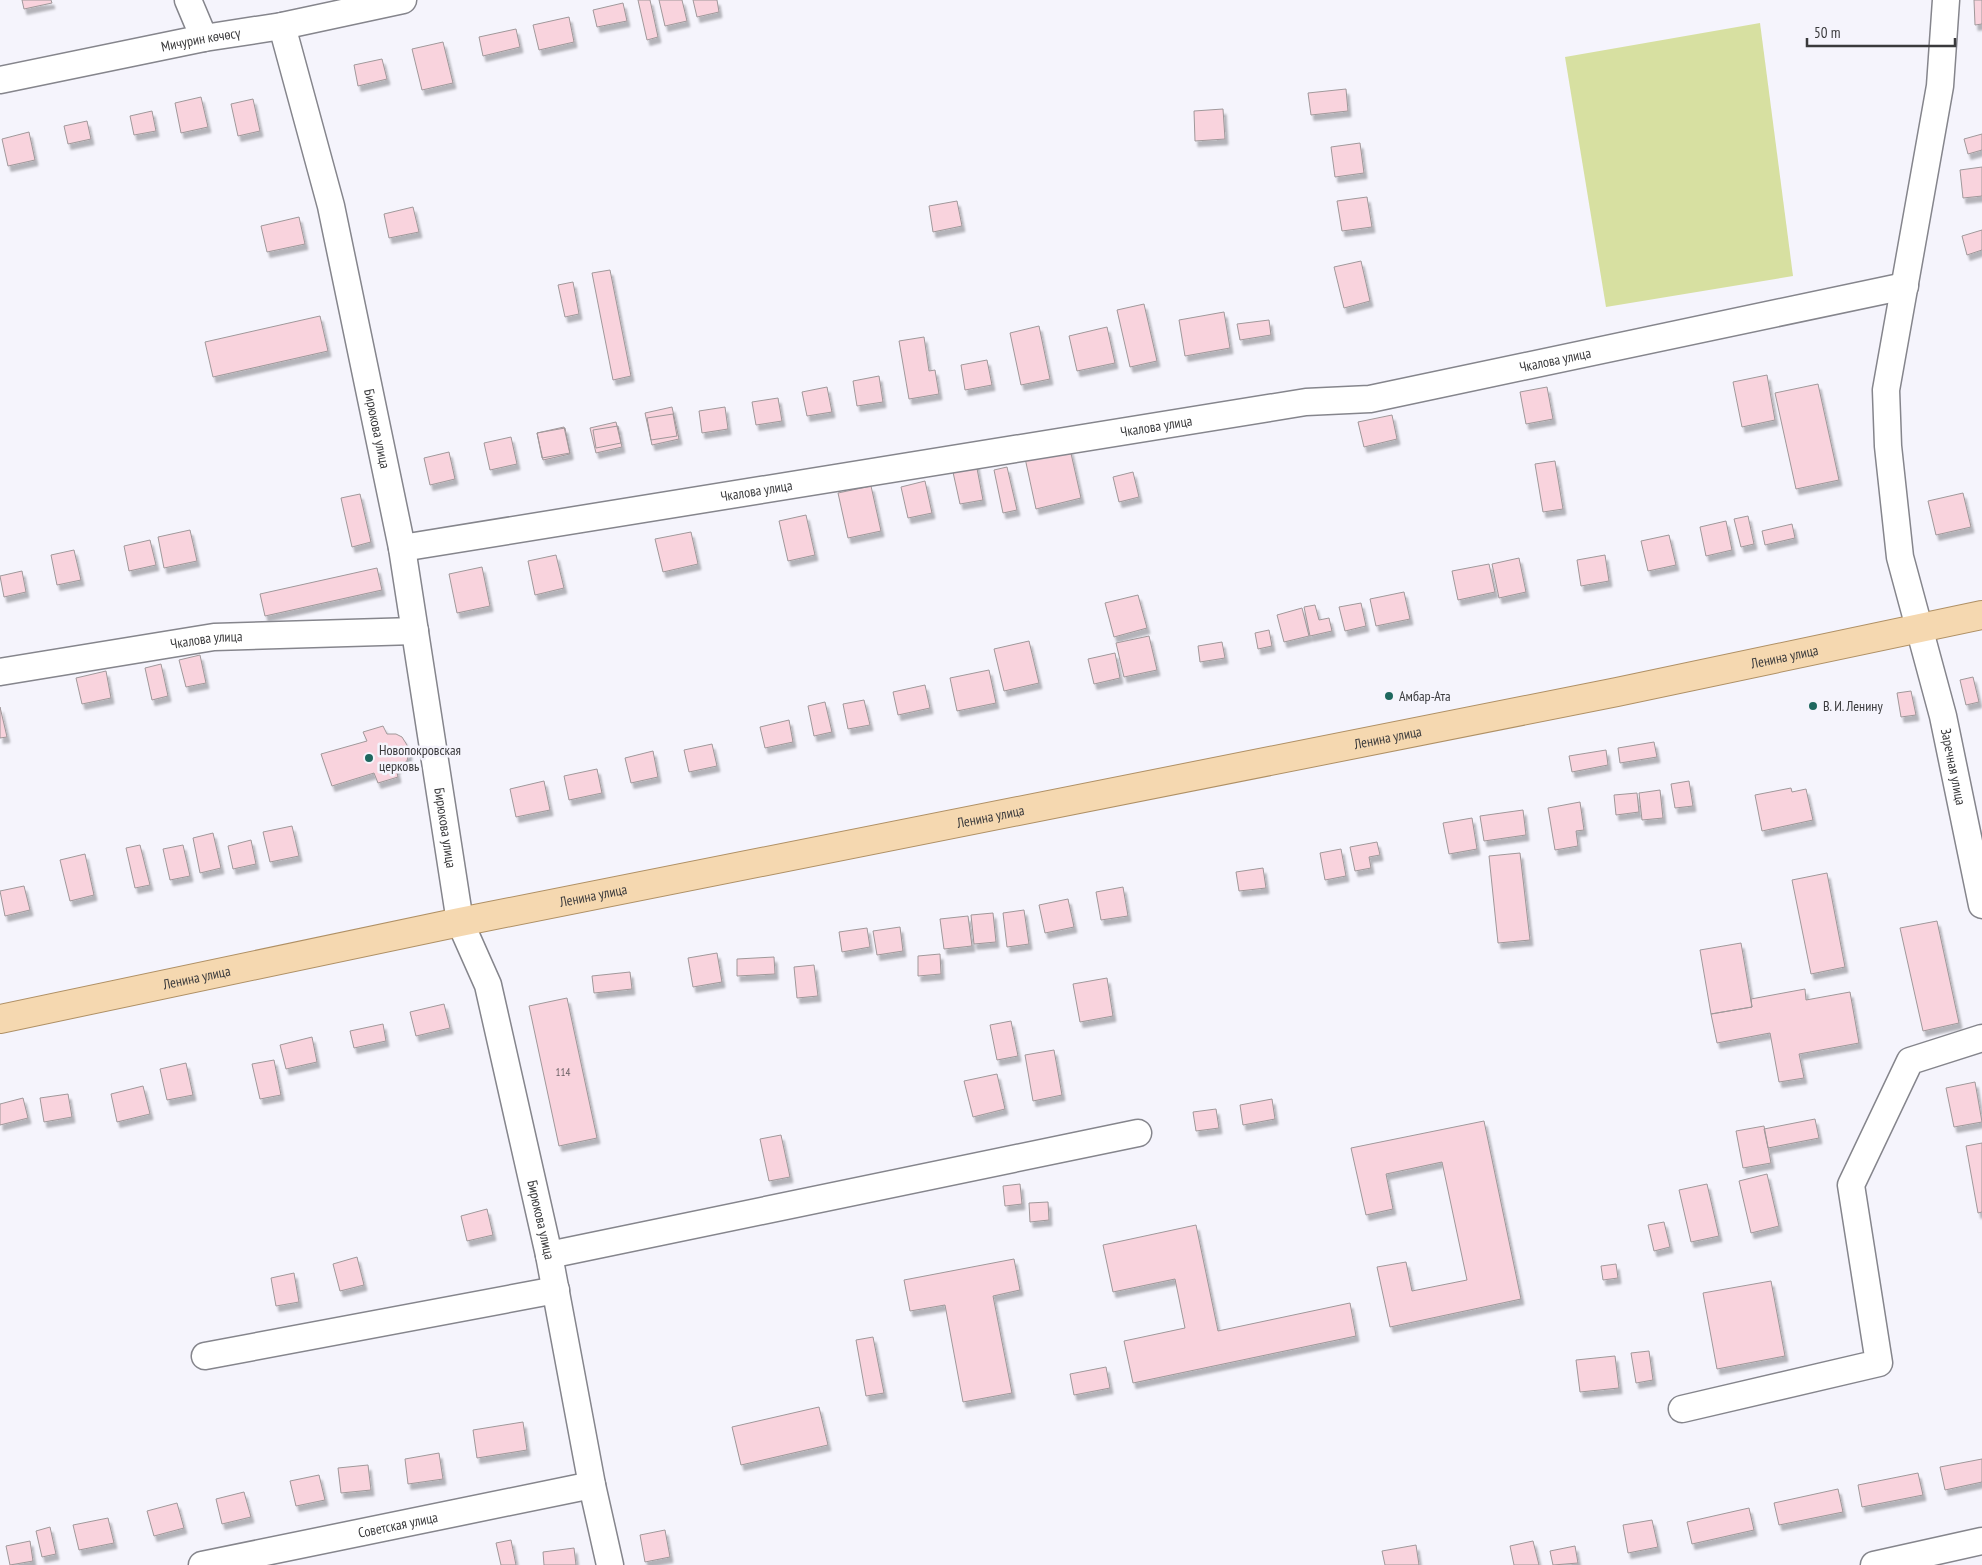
<svg xmlns="http://www.w3.org/2000/svg" width="1982" height="1565" font-family="'PT Sans Narrow',sans-serif">
  <defs>
    <filter id="shadow"><feDropShadow dx="3" dy="5.5" stdDeviation="1" flood-color="#0004"/></filter>
  </defs>
  <rect width="100%" height="100%" fill="#f5f4fc"/>
  <path fill="#d7e0a1" d="M 1760,23 L 1793,276 L 1606,307 L 1565,57 Z"/>
  <path fill="#f9d3dd" stroke="#a0989a" filter="url(#shadow)" d="M 22,0 L 51,0 L 52,3 L 24,9 Z
    M 638,0 L 650,0 L 658,37 L 647,40 Z
    M 659,0 L 682,0 L 687,21 L 665,26 Z
    M 693,0 L 717,0 L 719,12 L 697,17 Z
    M 1974,0 L 1982,0 L 1982,24 L 1975,25 Z
    M 623,3 L 627,21 L 597,27 L 593,10 Z
    M 569,17 L 574,42 L 539,50 L 533,25 Z
    M 516,29 L 520,47 L 483,56 L 479,37 Z
    M 443,42 L 453,83 L 422,90 L 412,49 Z
    M 382,59 L 387,79 L 358,86 L 354,65 Z
    M 1346,89 L 1348,111 L 1311,115 L 1308,93 Z
    M 201,97 L 208,127 L 181,133 L 175,103 Z
    M 253,99 L 260,131 L 238,136 L 231,104 Z
    M 1223,109 L 1225,139 L 1195,141 L 1194,111 Z
    M 152,111 L 156,131 L 134,135 L 130,116 Z
    M 87,121 L 91,139 L 68,144 L 64,126 Z
    M 29,132 L 35,160 L 8,166 L 2,139 Z
    M 1982,134 L 1982,150 L 1968,154 L 1964,139 Z
    M 1360,143 L 1364,173 L 1335,177 L 1331,147 Z
    M 1982,167 L 1982,196 L 1963,198 L 1960,170 Z
    M 1367,197 L 1372,227 L 1342,231 L 1337,201 Z
    M 957,201 L 962,226 L 933,232 L 929,206 Z
    M 413,207 L 419,232 L 389,238 L 384,214 Z
    M 299,217 L 305,244 L 267,252 L 261,226 Z
    M 1982,230 L 1982,250 L 1967,255 L 1962,236 Z
    M 1361,261 L 1370,301 L 1344,308 L 1334,267 Z
    M 610,270 L 631,376 L 613,380 L 592,273 Z
    M 573,282 L 579,314 L 565,317 L 558,285 Z
    M 1144,304 L 1157,361 L 1130,367 L 1117,310 Z
    M 1224,312 L 1230,348 L 1185,356 L 1179,320 Z
    M 320,316 L 328,351 L 213,377 L 205,342 Z
    M 1269,320 L 1271,335 L 1240,340 L 1237,324 Z
    M 1039,326 L 1050,379 L 1021,385 L 1010,333 Z
    M 1107,327 L 1115,363 L 1077,371 L 1069,336 Z
    M 924,337 L 929,371 L 935,370 L 939,394 L 909,399 L 899,341 Z
    M 987,360 L 992,385 L 965,390 L 961,365 Z
    M 1767,375 L 1775,420 L 1742,427 L 1733,382 Z
    M 879,376 L 883,402 L 857,406 L 853,381 Z
    M 1818,384 L 1839,480 L 1796,489 L 1775,393 Z
    M 827,387 L 832,412 L 807,416 L 802,392 Z
    M 1547,387 L 1553,419 L 1526,424 L 1520,392 Z
    M 778,398 L 782,421 L 756,425 L 752,402 Z
    M 672,407 L 679,439 L 652,445 L 645,413 Z
    M 725,407 L 728,429 L 702,433 L 699,411 Z
    M 673,414 L 677,436 L 651,440 L 647,418 Z
    M 1392,415 L 1397,439 L 1364,447 L 1358,422 Z
    M 616,422 L 622,447 L 596,453 L 590,428 Z
    M 618,426 L 621,443 L 596,448 L 593,430 Z
    M 564,427 L 570,454 L 543,460 L 537,433 Z
    M 565,428 L 570,453 L 542,458 L 537,433 Z
    M 511,437 L 517,464 L 490,470 L 484,443 Z
    M 1070,449 L 1081,498 L 1036,509 L 1025,458 Z
    M 449,452 L 455,479 L 430,485 L 424,458 Z
    M 975,458 L 983,500 L 960,504 L 951,463 Z
    M 1555,461 L 1563,509 L 1543,512 L 1535,464 Z
    M 1007,467 L 1017,510 L 1003,513 L 994,470 Z
    M 1133,472 L 1139,497 L 1119,502 L 1113,477 Z
    M 925,481 L 932,513 L 908,518 L 901,487 Z
    M 871,486 L 881,531 L 848,538 L 838,493 Z
    M 1963,493 L 1971,527 L 1936,535 L 1928,501 Z
    M 360,494 L 371,542 L 352,547 L 341,498 Z
    M 806,515 L 815,555 L 788,561 L 779,521 Z
    M 1748,516 L 1754,544 L 1741,547 L 1734,519 Z
    M 1726,521 L 1732,550 L 1706,556 L 1700,527 Z
    M 1792,524 L 1795,538 L 1765,545 L 1762,531 Z
    M 190,530 L 197,561 L 164,568 L 158,537 Z
    M 691,532 L 698,564 L 663,572 L 655,539 Z
    M 1669,535 L 1676,565 L 1648,571 L 1641,541 Z
    M 150,540 L 156,565 L 129,571 L 124,546 Z
    M 74,550 L 81,580 L 57,585 L 51,555 Z
    M 556,555 L 564,588 L 535,595 L 528,561 Z
    M 1605,555 L 1609,581 L 1581,586 L 1577,560 Z
    M 1519,558 L 1526,592 L 1499,598 L 1492,564 Z
    M 1489,564 L 1495,592 L 1458,600 L 1452,571 Z
    M 482,567 L 490,606 L 457,613 L 449,574 Z
    M 377,568 L 382,590 L 265,616 L 260,594 Z
    M 22,571 L 26,592 L 4,597 L 0,576 Z
    M 1404,592 L 1410,619 L 1376,626 L 1370,599 Z
    M 1138,595 L 1147,628 L 1114,637 L 1105,603 Z
    M 1361,603 L 1366,626 L 1345,631 L 1339,607 Z
    M 1315,605 L 1319,620 L 1329,618 L 1332,631 L 1310,636 L 1304,607 Z
    M 1302,608 L 1309,636 L 1284,642 L 1277,615 Z
    M 1269,630 L 1272,646 L 1258,649 L 1255,633 Z
    M 1149,636 L 1157,670 L 1124,677 L 1116,643 Z
    M 1029,641 L 1039,683 L 1004,691 L 994,649 Z
    M 1222,642 L 1225,658 L 1200,662 L 1198,646 Z
    M 1115,653 L 1120,678 L 1094,684 L 1088,659 Z
    M 200,655 L 206,683 L 186,687 L 179,660 Z
    M 161,664 L 168,696 L 152,700 L 145,668 Z
    M 989,670 L 996,703 L 957,711 L 950,678 Z
    M 106,671 L 111,698 L 82,704 L 76,678 Z
    M 1973,677 L 1979,702 L 1966,705 L 1960,680 Z
    M 925,685 L 930,708 L 898,715 L 893,692 Z
    M 1911,691 L 1916,715 L 1901,717 L 1897,693 Z
    M 864,700 L 870,725 L 848,729 L 843,704 Z
    M 825,702 L 832,732 L 814,736 L 808,706 Z
    M 0,707 L 7,737 L 0,738 Z
    M 789,720 L 793,742 L 765,748 L 760,727 Z
    M 383,726 L 387,734 L 396,734 L 402,737 L 407,745 L 409,753 L 407,761 L 396,768 L 398,777 L 378,783 L 374,773 L 332,786 L 321,754 L 367,741 L 363,732 Z
    M 1654,742 L 1657,757 L 1620,763 L 1618,748 Z
    M 712,744 L 717,766 L 689,772 L 684,750 Z
    M 1606,750 L 1608,765 L 1572,772 L 1569,756 Z
    M 653,751 L 658,777 L 631,783 L 625,758 Z
    M 597,769 L 602,793 L 569,800 L 564,776 Z
    M 544,781 L 550,810 L 516,817 L 510,789 Z
    M 1689,781 L 1693,806 L 1675,808 L 1671,784 Z
    M 1791,788 L 1792,792 L 1806,789 L 1813,820 L 1762,831 L 1755,795 Z
    M 1660,790 L 1663,818 L 1642,820 L 1639,793 Z
    M 1637,793 L 1639,812 L 1616,815 L 1614,795 Z
    M 1580,802 L 1584,830 L 1576,831 L 1578,846 L 1555,850 L 1548,808 Z
    M 1523,810 L 1526,835 L 1484,841 L 1480,816 Z
    M 1472,818 L 1477,849 L 1449,854 L 1443,823 Z
    M 292,826 L 299,856 L 270,862 L 263,832 Z
    M 213,833 L 221,868 L 200,873 L 193,838 Z
    M 251,840 L 256,864 L 233,869 L 228,846 Z
    M 1377,842 L 1380,855 L 1369,857 L 1371,868 L 1355,871 L 1350,847 Z
    M 140,845 L 150,885 L 135,888 L 126,848 Z
    M 183,845 L 190,876 L 170,880 L 163,849 Z
    M 1341,849 L 1346,876 L 1325,880 L 1320,853 Z
    M 1520,853 L 1530,940 L 1498,943 L 1489,856 Z
    M 85,854 L 94,895 L 70,901 L 60,860 Z
    M 1263,868 L 1266,888 L 1239,891 L 1236,872 Z
    M 1827,873 L 1845,967 L 1811,974 L 1792,880 Z
    M 24,886 L 30,910 L 5,916 L 0,891 Z
    M 1123,887 L 1128,916 L 1101,920 L 1096,892 Z
    M 1068,899 L 1074,927 L 1045,933 L 1039,905 Z
    M 1024,910 L 1029,944 L 1007,947 L 1003,913 Z
    M 993,913 L 996,942 L 974,944 L 971,915 Z
    M 968,916 L 972,946 L 944,949 L 940,919 Z
    M 1937,921 L 1959,1023 L 1923,1031 L 1900,928 Z
    M 900,927 L 903,951 L 877,955 L 873,931 Z
    M 867,928 L 870,947 L 842,952 L 839,932 Z
    M 1741,943 L 1752,1007 L 1711,1014 L 1700,950 Z
    M 717,953 L 722,982 L 693,987 L 688,958 Z
    M 940,954 L 941,974 L 918,976 L 918,956 Z
    M 774,957 L 775,974 L 737,976 L 737,959 Z
    M 814,965 L 818,996 L 797,998 L 794,967 Z
    M 630,972 L 632,989 L 594,993 L 592,976 Z
    M 1107,978 L 1113,1016 L 1080,1022 L 1073,984 Z
    M 1805,989 L 1806,1000 L 1850,992 L 1859,1043 L 1799,1054 L 1804,1078 L 1779,1082 L 1770,1033 L 1717,1043 L 1711,1014 L 1752,1007 L 1751,999 Z
    M 567,998 L 597,1138 L 559,1146 L 529,1006 Z
    M 444,1004 L 450,1028 L 416,1036 L 410,1012 Z
    M 1011,1021 L 1018,1056 L 997,1060 L 990,1025 Z
    M 383,1024 L 386,1041 L 354,1048 L 350,1031 Z
    M 312,1037 L 317,1062 L 286,1069 L 280,1045 Z
    M 1054,1050 L 1062,1095 L 1033,1101 L 1025,1055 Z
    M 274,1060 L 281,1095 L 260,1099 L 252,1064 Z
    M 186,1063 L 193,1095 L 167,1100 L 160,1069 Z
    M 997,1074 L 1005,1109 L 973,1117 L 964,1081 Z
    M 1975,1082 L 1982,1122 L 1954,1127 L 1946,1088 Z
    M 143,1086 L 150,1114 L 117,1122 L 111,1094 Z
    M 68,1094 L 72,1117 L 44,1122 L 40,1098 Z
    M 23,1098 L 28,1118 L 0,1125 L 0,1104 Z
    M 1272,1099 L 1275,1119 L 1243,1125 L 1240,1105 Z
    M 1216,1109 L 1219,1128 L 1196,1131 L 1193,1112 Z
    M 1815,1119 L 1819,1138 L 1768,1148 L 1764,1129 Z
    M 1484,1121 L 1521,1299 L 1390,1327 L 1377,1267 L 1406,1262 L 1412,1291 L 1467,1280 L 1442,1162 L 1386,1174 L 1393,1209 L 1366,1215 L 1351,1148 Z
    M 1764,1126 L 1771,1163 L 1743,1168 L 1736,1131 Z
    M 781,1135 L 790,1177 L 769,1181 L 760,1139 Z
    M 1982,1143 L 1982,1212 L 1978,1213 L 1966,1146 Z
    M 1767,1174 L 1779,1226 L 1751,1233 L 1739,1181 Z
    M 1020,1184 L 1022,1204 L 1005,1206 L 1003,1186 Z
    M 1707,1184 L 1719,1236 L 1691,1242 L 1679,1190 Z
    M 1048,1202 L 1049,1220 L 1030,1222 L 1029,1203 Z
    M 487,1209 L 493,1235 L 467,1241 L 461,1216 Z
    M 1664,1222 L 1670,1247 L 1654,1251 L 1648,1225 Z
    M 1196,1225 L 1218,1331 L 1350,1303 L 1356,1336 L 1133,1383 L 1124,1341 L 1185,1328 L 1175,1279 L 1113,1292 L 1103,1245 Z
    M 357,1257 L 364,1285 L 340,1291 L 333,1264 Z
    M 1014,1259 L 1020,1290 L 993,1296 L 1012,1393 L 963,1402 L 945,1305 L 910,1311 L 904,1280 Z
    M 1616,1264 L 1618,1278 L 1603,1280 L 1601,1266 Z
    M 294,1273 L 299,1302 L 276,1306 L 271,1278 Z
    M 1771,1281 L 1785,1356 L 1717,1369 L 1703,1293 Z
    M 873,1337 L 884,1393 L 866,1396 L 856,1340 Z
    M 1649,1351 L 1653,1380 L 1636,1383 L 1631,1353 Z
    M 1615,1356 L 1619,1388 L 1580,1392 L 1576,1360 Z
    M 1106,1367 L 1110,1388 L 1074,1395 L 1070,1374 Z
    M 819,1407 L 828,1445 L 741,1465 L 732,1427 Z
    M 523,1422 L 527,1450 L 477,1458 L 473,1430 Z
    M 439,1453 L 443,1479 L 408,1484 L 405,1459 Z
    M 1982,1459 L 1982,1482 L 1945,1490 L 1940,1467 Z
    M 368,1465 L 371,1490 L 341,1493 L 338,1468 Z
    M 1918,1473 L 1923,1495 L 1862,1507 L 1858,1485 Z
    M 319,1475 L 325,1500 L 296,1506 L 290,1481 Z
    M 1838,1489 L 1843,1512 L 1779,1525 L 1774,1503 Z
    M 244,1492 L 251,1517 L 222,1524 L 216,1499 Z
    M 177,1503 L 184,1528 L 154,1536 L 147,1511 Z
    M 1749,1508 L 1754,1530 L 1692,1544 L 1687,1522 Z
    M 108,1518 L 114,1543 L 79,1550 L 73,1525 Z
    M 1652,1520 L 1658,1547 L 1628,1553 L 1623,1525 Z
    M 50,1527 L 56,1554 L 42,1557 L 36,1531 Z
    M 665,1530 L 670,1557 L 645,1562 L 640,1535 Z
    M 511,1540 L 516,1565 L 501,1565 L 496,1543 Z
    M 30,1541 L 33,1561 L 10,1565 L 6,1546 Z
    M 1533,1541 L 1539,1565 L 1514,1565 L 1510,1546 Z
    M 1416,1545 L 1419,1565 L 1385,1565 L 1382,1551 Z
    M 1575,1546 L 1578,1563 L 1553,1565 L 1550,1551 Z
    M 574,1548 L 576,1565 L 544,1565 L 543,1552 Z"/>
  <g fill="none" stroke-linecap="round" stroke-linejoin="round">
    <g stroke="#85858c" stroke-width="29">
      <g id="minor">
        <path d="M 188,0 L 204,38"/>
        <path id="s1" d="M 1946,0 L 1940,86 L 1886,390 L 1888,446 L 1900,557 L 1943,716 L 1982,905"/>
        <path id="s2" d="M 282,26 L 331,206 L 402,548 L 460,922 L 488,985 L 549,1255 L 592,1485 L 610,1565"/>
        <path id="s3" d="M 0,80 L 204,38 L 282,26 L 403,0"/>
        <path id="s4" d="M 402,548 L 1306,402 L 1370,399 L 1905,286"/>
        <path id="s5" d="M 0,672 L 214,637 L 415,631"/>
        <path d="M 549,1255 L 1138,1133"/>
        <path d="M 205,1356 L 556,1290"/>
        <path d="M 1682,1409 L 1879,1363 L 1851,1185 L 1910,1061 L 1982,1038"/>
        <path id="s6" d="M 202,1565 L 592,1485"/>
        <path d="M 1874,1565 L 1982,1541"/>
      </g>
    </g>
    <g stroke="#af9065" stroke-width="30">
      <g id="major">
        <path id="s7" d="M 0,1019 L 460,922 L 1617,692 L 1982,615"/>
      </g>
    </g>
    <use href="#minor" stroke="#fff" stroke-width="26"/>
    <use href="#major" stroke="#f5d8b0" stroke-width="28"/>
  </g>
  <g fill="#1e675e" stroke="#f5f4fc" stroke-width="2">
    <circle cx="1389" cy="696" r="5"/>
    <circle cx="1813" cy="706" r="5"/>
    <circle cx="369" cy="758" r="5"/>
  </g>
  <g text-anchor="middle" dominant-baseline="central" stroke-width="5" stroke-linejoin="round" paint-order="stroke">
    <g font-size="11" fill="#6a6064">
      <text x="563" y="1072">114</text>
    </g>
    <g font-size="14" fill="#3a3a3c" stroke="#f5f4fc">
      <text stroke="none"><textPath href="#s3" startOffset="205">Мичурин көчөсү</textPath></text>
      <text stroke="none"><textPath href="#s4" startOffset="1169">Чкалова улица</textPath></text>
      <text stroke="none"><textPath href="#s4" startOffset="764">Чкалова улица</textPath></text>
      <text stroke="none"><textPath href="#s2" startOffset="414">Бирюкова улица</textPath></text>
      <text stroke="none"><textPath href="#s4" startOffset="359">Чкалова улица</textPath></text>
      <text stroke="none"><textPath href="#s5" startOffset="209">Чкалова улица</textPath></text>
      <text stroke="none"><textPath href="#s7" startOffset="1821">Ленина улица</textPath></text>
      <text stroke="none"><textPath href="#s7" startOffset="1416">Ленина улица</textPath></text>
      <text stroke="none"><textPath href="#s1" startOffset="779">Заречная улица</textPath></text>
      <text stroke="none"><textPath href="#s7" startOffset="1011">Ленина улица</textPath></text>
      <text stroke="none"><textPath href="#s2" startOffset="819">Бирюкова улица</textPath></text>
      <text stroke="none"><textPath href="#s7" startOffset="606">Ленина улица</textPath></text>
      <text stroke="none"><textPath href="#s7" startOffset="201">Ленина улица</textPath></text>
      <text stroke="none"><textPath href="#s2" startOffset="1224">Бирюкова улица</textPath></text>
      <text stroke="none"><textPath href="#s6" startOffset="200">Советская улица</textPath></text>
    </g>
    <g font-size="14" fill="#3a3a3c" stroke="#f5f4fc" text-anchor="start">
      <text x="1399" y="696">Амбар-Ата</text>
      <text x="1823" y="706">В. И. Ленину</text>
      <text x="379" y="750">Новопокровская<tspan x="379" dy="16">церковь</tspan></text>
    </g>
  </g>
  <path d="M1807 38v8h148v-8" fill="none" stroke="#3a3a3c" stroke-width="2.5"/>
  <text x="1814" y="38" font-size="15" fill="#3a3a3c" stroke="#f5f4fc" stroke-width="4" paint-order="stroke">50 m</text>
</svg>
